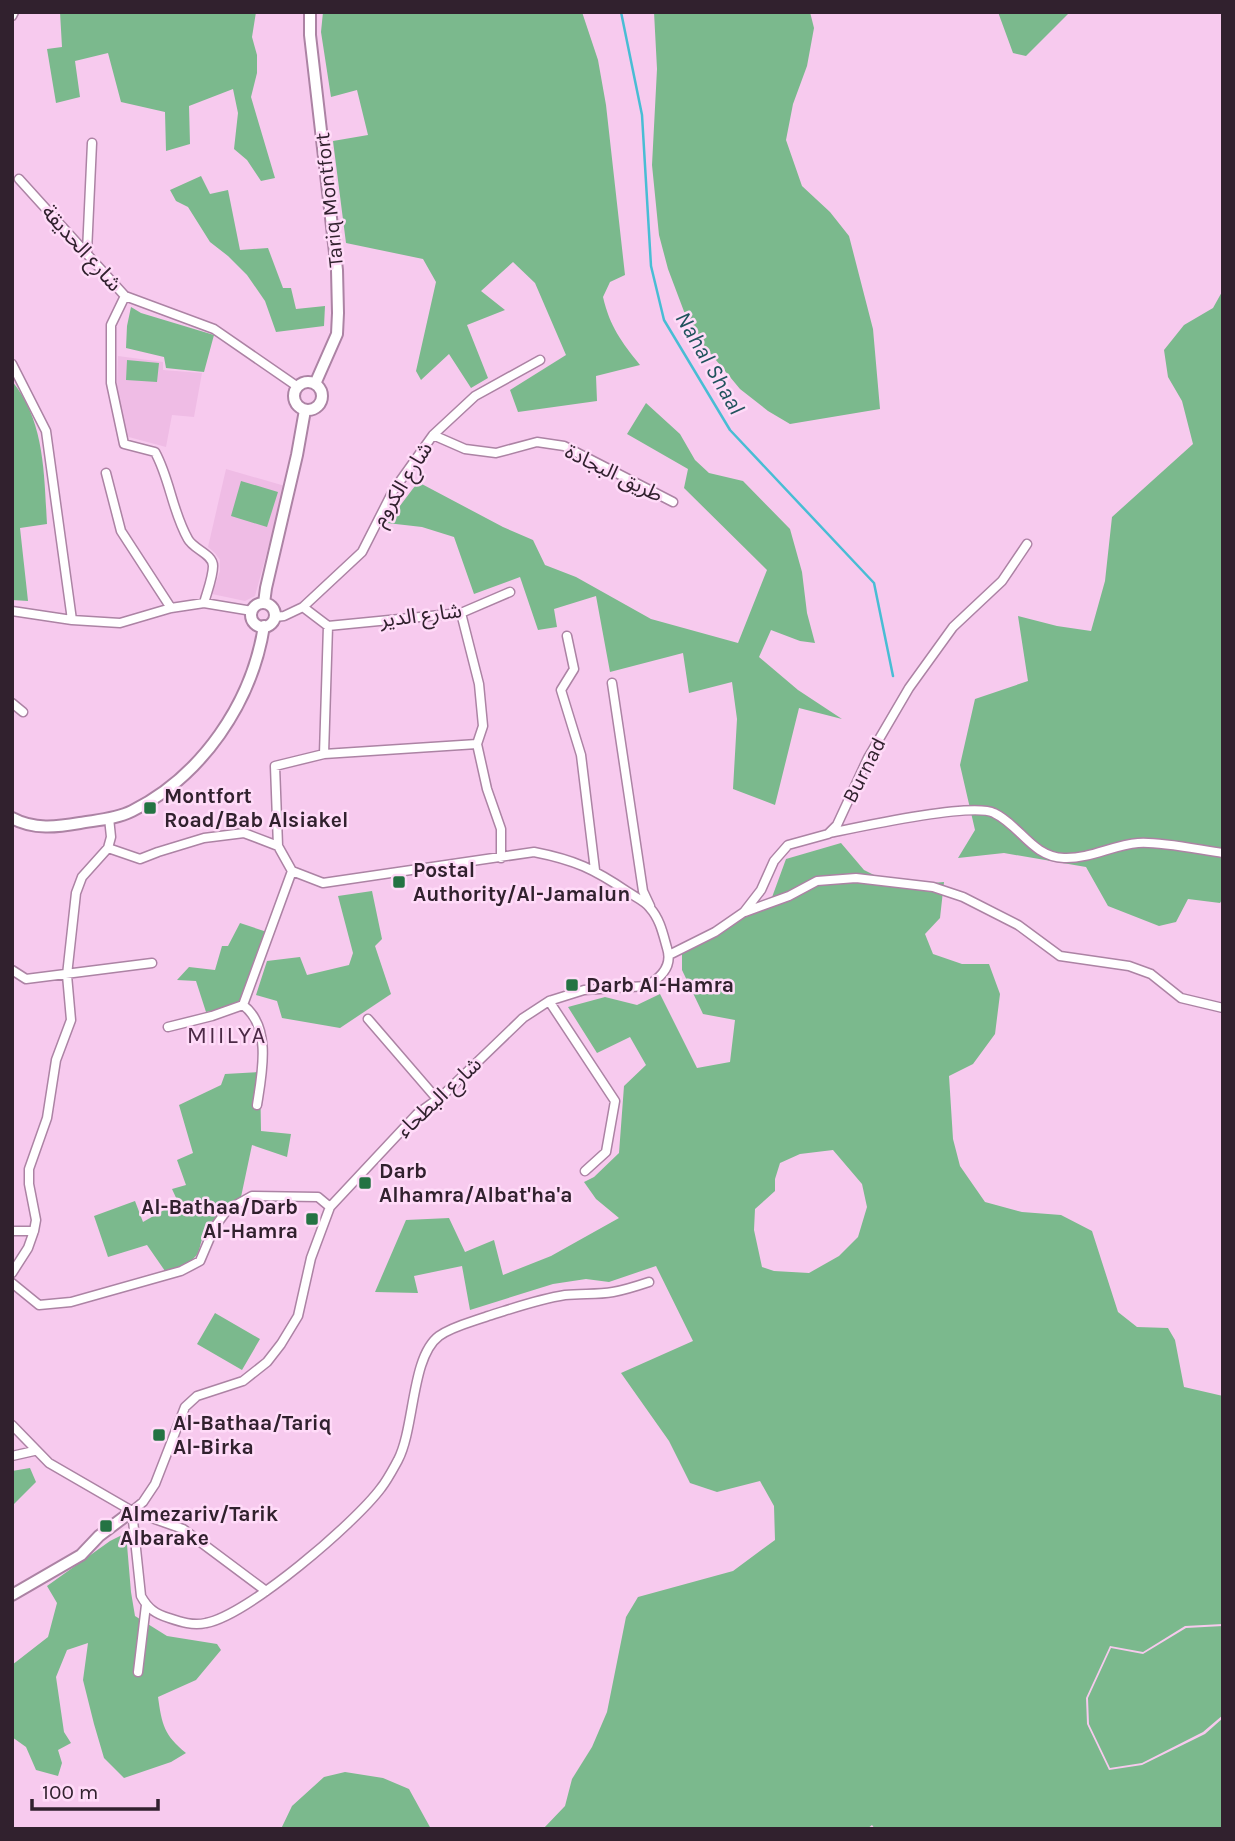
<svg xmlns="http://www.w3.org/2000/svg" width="1235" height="1841" font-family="Karla,'Noto Sans Arabic',sans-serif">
  <rect width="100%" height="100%" fill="#f7caee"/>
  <path fill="#efbce5" d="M 118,356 L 163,362 L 163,370 L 202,373 L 194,417 L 172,415 L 166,447 L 125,436 L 117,389 Z
    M 226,469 L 285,486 L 255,596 L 245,601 L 212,594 L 220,571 L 220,560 L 215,553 L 208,547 Z"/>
  <path fill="#7bb98d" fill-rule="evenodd" d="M 60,12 L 256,12 L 252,37 L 257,55 L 257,73 L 251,97 L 275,178 L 261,181 L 247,160 L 234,149 L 238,113 L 233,89 L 189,106 L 190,144 L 166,151 L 165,112 L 121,102 L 108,53 L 75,61 L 80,97 L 56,103 L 47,49 L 62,47 Z
    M 323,12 L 582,12 L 598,60 L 606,105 L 625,275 L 610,282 L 603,297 C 610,327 621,341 640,365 L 596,376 L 597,401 L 518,412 L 510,390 L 566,355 L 535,283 L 513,262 L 481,291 L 505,310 L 467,325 L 488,378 L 471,388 L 449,354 L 421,380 L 416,371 L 436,282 L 423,259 L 346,243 L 333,141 L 368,135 L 357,90 L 331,97 L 321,32 Z
    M 654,12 L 810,12 L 814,28 L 807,66 L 793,104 L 786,140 L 802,186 L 830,212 L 849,236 L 873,329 L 880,409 L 790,424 L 768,411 L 740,389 L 691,330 L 668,269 L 659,235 L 652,165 L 657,69 Z
    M 998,12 L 1070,12 L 1026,56 L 1013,53 Z
    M 201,176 L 210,194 L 228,190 L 240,250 L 268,248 L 283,288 L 291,288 L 296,309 L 325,306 L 324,326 L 276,332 L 265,301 L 247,275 L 228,256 L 210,242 L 188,207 L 176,201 L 170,190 Z
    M 1223,290 L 1223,898 L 1220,903 L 1188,899 L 1176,922 L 1159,926 L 1108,906 L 1086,867 L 1004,853 L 958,858 L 975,830 L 960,765 L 975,699 L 1028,681 L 1018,616 L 1057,626 L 1091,631 L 1105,581 L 1112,517 L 1193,444 L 1182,401 L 1168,377 L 1164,350 L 1184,325 L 1213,308 Z
    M 131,307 L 141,313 L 214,335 L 204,372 L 166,368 L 164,357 L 126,348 L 127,326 Z
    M 127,360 L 159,363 L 157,382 L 126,380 Z
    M 12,381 C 45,421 44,474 47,524 L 20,528 L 28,601 L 12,600 Z
    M 646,403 L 680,434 L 695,460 L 709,473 L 743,481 L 790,529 L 802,572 L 807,613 L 815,643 L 800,641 L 771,630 L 759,657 L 798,690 L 842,719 L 799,708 L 775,805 L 733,789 L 737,719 L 732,682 L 689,693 L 683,653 L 610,672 L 596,596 L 554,609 L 557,627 L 538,630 L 520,577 L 474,594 L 454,537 L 422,527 L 387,523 L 418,482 L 503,527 L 533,540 L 545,565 L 576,577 L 651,619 L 738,643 L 767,570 L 684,488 L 688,469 L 627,434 Z
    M 241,481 L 278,492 L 267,527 L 231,516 Z
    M 841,843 L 864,870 L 896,886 L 944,882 L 940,918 L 925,934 L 933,954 L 962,964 L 989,964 L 1000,994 L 995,1034 L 973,1064 L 949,1076 L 953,1139 L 960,1166 L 985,1202 L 1022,1212 L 1061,1215 L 1092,1231 L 1118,1312 L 1137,1327 L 1168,1328 L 1175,1340 L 1184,1387 L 1223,1396 L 1223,1624 L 1185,1626 L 1143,1652 L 1110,1646 L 1086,1698 L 1087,1724 L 1109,1770 L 1142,1765 L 1205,1734 L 1223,1718 L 1223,1829 L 875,1829 L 872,1825 L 867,1829 L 543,1829 L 565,1806 L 572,1779 L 592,1747 L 607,1712 L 626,1617 L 638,1597 L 733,1571 L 775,1540 L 774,1506 L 760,1481 L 717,1492 L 690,1483 L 669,1441 L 621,1373 L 693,1341 L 656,1266 L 609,1282 L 586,1279 L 553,1284 L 470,1310 L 462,1266 L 414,1276 L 418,1293 L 375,1292 L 406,1220 L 449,1218 L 465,1252 L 494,1240 L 503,1275 L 551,1256 L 619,1218 L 596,1199 L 584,1182 L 594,1177 L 619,1153 L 624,1086 L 646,1065 L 630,1037 L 597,1053 L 568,1007 L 605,997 L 637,1005 L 660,994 L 697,1068 L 730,1062 L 735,1020 L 703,1014 L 682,970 L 682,950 L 771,900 L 786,859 ZM 833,1150 L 862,1184 L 867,1207 L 858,1237 L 839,1256 L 809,1273 L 774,1271 L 762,1267 L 754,1230 L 755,1209 L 775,1191 L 775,1179 L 780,1163 L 800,1154 Z
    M 372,891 L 382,939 L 375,946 L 391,994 L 340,1028 L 282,1018 L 277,1001 L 256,995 L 267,961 L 300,957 L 307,975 L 349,965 L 353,953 L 338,896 Z
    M 240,923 L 267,932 L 242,1000 L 231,1007 L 206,1012 L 196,981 L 177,980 L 189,967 L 215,970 L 222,946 L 228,946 Z
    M 260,1072 L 261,1131 L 291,1134 L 287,1157 L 252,1145 L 241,1197 C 224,1206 212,1220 203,1237 C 200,1243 200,1252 195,1257 C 188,1265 175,1268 165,1271 L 147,1245 L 108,1257 L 94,1216 L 135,1201 L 143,1222 L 178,1202 L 172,1189 L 186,1185 L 177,1160 L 193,1153 L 179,1105 L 221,1085 L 225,1074 Z
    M 215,1313 L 260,1339 L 242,1370 L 197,1344 Z
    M 30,1468 L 36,1482 L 12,1506 L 12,1471 Z
    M 126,1533 L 131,1592 L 135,1616 L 167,1636 L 217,1644 L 221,1650 L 196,1680 L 158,1697 C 162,1725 164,1735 186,1753 L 171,1762 L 124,1778 L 104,1758 L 94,1724 L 83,1680 L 88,1643 L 67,1650 L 56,1677 L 64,1732 L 71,1743 L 58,1750 L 62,1763 L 58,1776 L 36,1770 L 26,1747 L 12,1737 L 12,1665 L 48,1637 L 57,1603 L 47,1586 L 110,1541 Z
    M 1223,1626 L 1223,1715 L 1203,1732 L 1142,1763 L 1110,1768 L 1089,1724 L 1088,1698 L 1111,1648 L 1143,1654 L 1186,1628 Z
    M 345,1772 L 383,1778 L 409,1789 L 431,1829 L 281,1829 L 292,1806 L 324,1777 Z"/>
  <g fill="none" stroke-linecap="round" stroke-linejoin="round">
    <path stroke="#49bdd4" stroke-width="2.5" d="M 621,12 L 642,115 L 651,266 L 664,320 L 730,430 L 874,583 L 893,676"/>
    <g stroke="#ac83a4" stroke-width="11">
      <path id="street" d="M 12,16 L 14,12
        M 19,179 L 125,296 L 214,329 L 298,387
        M 87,252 L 92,143
        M 125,296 L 111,325 L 111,383 L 124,444 L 155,452 C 170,479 172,511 188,539 C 193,549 213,554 213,566 C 213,577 207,592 204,603
        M 12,364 L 46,431 L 72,620
        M 433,435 L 465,449 L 496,453 L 537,442 L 564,446 L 673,502
        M 106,473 L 121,531 L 171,608
        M 303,607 L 328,626 L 461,613 L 510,592
        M 12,611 L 72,620 L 120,623 L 171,608 L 204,603 L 252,611
        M 461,613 L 479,684 L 483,726 L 477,744 L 487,789 L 501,829 L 501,858
        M 275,617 L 284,616 L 303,607 L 362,552 L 393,491 L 433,435 L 475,396 L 540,360
        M 567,636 L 574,669 L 561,690 L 581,755 L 595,870
        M 612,683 L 643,891 L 650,906
        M 12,703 L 23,712
        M 324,754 L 328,626
        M 830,833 C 859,827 972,802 994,813 C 1020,825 1032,857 1064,858 C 1090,859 1113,845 1138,843 C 1159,841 1200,850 1223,853
        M 278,846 L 275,766 L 324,754 L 477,744
        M 108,848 L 140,859 L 158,852 L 204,838 L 244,833 L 278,846 L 292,871 L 323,883 L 534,852 C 575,860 594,869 628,892 C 635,897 645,901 650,908 C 660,919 663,934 667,948 C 673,966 661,978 646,986 L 584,990 L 549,1001 L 523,1018 L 442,1096 L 417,1114 L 330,1207 L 311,1258 L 298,1316 L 281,1344 L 267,1362 L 243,1381 L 197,1396 L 185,1407 L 155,1484 L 143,1502 L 132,1511 L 141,1596 C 148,1609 156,1614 169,1618 C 181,1622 193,1626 206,1623 C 248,1615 355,1523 381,1488 C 388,1479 393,1469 398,1460 C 415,1427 411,1357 439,1336 C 453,1326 472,1322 488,1316 C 514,1308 539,1299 565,1295 C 581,1293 597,1295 613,1292 C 625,1290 637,1286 649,1282
        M 745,912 L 789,896 L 817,881 L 856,878 L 933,887 L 963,897 L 1018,925 L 1060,956 L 1129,966 L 1151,974 L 1181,998 L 1223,1008
        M 669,955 L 715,932 L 744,912 L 761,890 L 774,861 L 788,845 L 828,834 L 837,825 L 868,758 L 909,688 L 953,627 L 1002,581 L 1027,544
        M 12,970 L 26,979 L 152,963
        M 549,1001 L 615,1101 L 606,1152 L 585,1171
        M 243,1005 C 272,1027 262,1073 257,1105
        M 368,1019 L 437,1099
        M 168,1027 L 212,1016 L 243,1005 L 292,871
        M 12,1231 L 34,1231
        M 12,1273 L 28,1248 L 34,1231 L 36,1220 L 29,1184 L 29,1169 L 47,1118 L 56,1060 L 71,1020 L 67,975 L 76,893 L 82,877 L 108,848 L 111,837 L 109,818
        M 12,1283 L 39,1305 L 71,1302 L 181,1271 L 200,1261 L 214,1228 L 227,1210 L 252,1196 L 318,1197 L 330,1207
        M 12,1425 L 49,1463 L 132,1511 L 183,1529 L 266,1591
        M 12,1456 L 34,1451
        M 138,1672 L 146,1605"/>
    </g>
    <g stroke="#ac83a4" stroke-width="14">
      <path id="secondary" d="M 310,12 L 310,35 L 337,270 L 338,313 L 337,334 L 315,384
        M294 396a14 14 0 1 1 28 0a14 14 0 1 1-28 0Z
        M 264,603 L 266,588 L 297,455 L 305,410
        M251 615a12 12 0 1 1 24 0a12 12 0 1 1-24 0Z
        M 12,818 C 34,830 57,827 80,823 C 97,820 116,819 132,811 C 202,776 252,703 264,626
        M 12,1595 L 81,1555 L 99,1536 L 132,1511"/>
    </g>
    <use href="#street" stroke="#fff" stroke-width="8"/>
    <use href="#secondary" stroke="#fff" stroke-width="10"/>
  </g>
  <g fill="#247343" stroke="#ffdbf8" stroke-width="2.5">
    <rect x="143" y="801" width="14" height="14" rx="3.5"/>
    <rect x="392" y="875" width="14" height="14" rx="3.5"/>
    <rect x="565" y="978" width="14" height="14" rx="3.5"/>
    <rect x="358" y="1176" width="14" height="14" rx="3.5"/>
    <rect x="305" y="1212" width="14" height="14" rx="3.5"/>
    <rect x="152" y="1428" width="14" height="14" rx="3.5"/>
    <rect x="99" y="1519" width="14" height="14" rx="3.5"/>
  </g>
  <g text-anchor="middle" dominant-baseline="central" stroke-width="5" stroke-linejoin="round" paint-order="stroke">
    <g font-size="21" fill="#31212e" stroke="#ffdbf8">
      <text transform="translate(329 200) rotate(-96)">Tariq Montfort</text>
      <text transform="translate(82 248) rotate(48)">شارع الحديقة</text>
      <text transform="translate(614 473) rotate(26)">طريق البجادة</text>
      <text transform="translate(402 484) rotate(-58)">شارع الكروم</text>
      <text transform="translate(421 615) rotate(-7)">شارع الدير</text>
      <text transform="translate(864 770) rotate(-63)">Burnad</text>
      <text transform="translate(439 1097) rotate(-43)">شارع البطحاء</text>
    </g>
    <g font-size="21" font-weight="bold" fill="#31212e" stroke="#ffdbf8" text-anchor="start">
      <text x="164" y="796">Montfort<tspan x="164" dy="24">Road/Bab Alsiakel</tspan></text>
      <text x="413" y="870">Postal<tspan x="413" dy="24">Authority/Al-Jamalun</tspan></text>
      <text x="586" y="985">Darb Al-Hamra</text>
      <text x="379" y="1171">Darb<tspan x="379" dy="24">Alhamra/Albat'ha'a</tspan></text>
      <text x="298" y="1207" text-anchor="end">Al-Bathaa/Darb<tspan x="298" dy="24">Al-Hamra</tspan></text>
      <text x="173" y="1423">Al-Bathaa/Tariq<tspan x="173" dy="24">Al-Birka</tspan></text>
      <text x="120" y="1514">Almezariv/Tarik<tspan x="120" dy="24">Albarake</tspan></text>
    </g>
    <g font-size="23" font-style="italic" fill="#21535d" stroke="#ffdbf8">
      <text transform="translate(710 363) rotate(60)">Nahal Shaal</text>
    </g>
    <g font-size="24" letter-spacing="2" fill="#4c2946" stroke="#ffdbf8">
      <text x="227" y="1035">MIILYA</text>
    </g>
  </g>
  <rect width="1235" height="1841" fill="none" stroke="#31212e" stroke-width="28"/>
  <path d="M32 1799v10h126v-10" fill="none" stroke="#31212e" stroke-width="3.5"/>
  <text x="42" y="1799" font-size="21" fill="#31212e" stroke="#ffdbf8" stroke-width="5" paint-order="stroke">100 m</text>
</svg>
